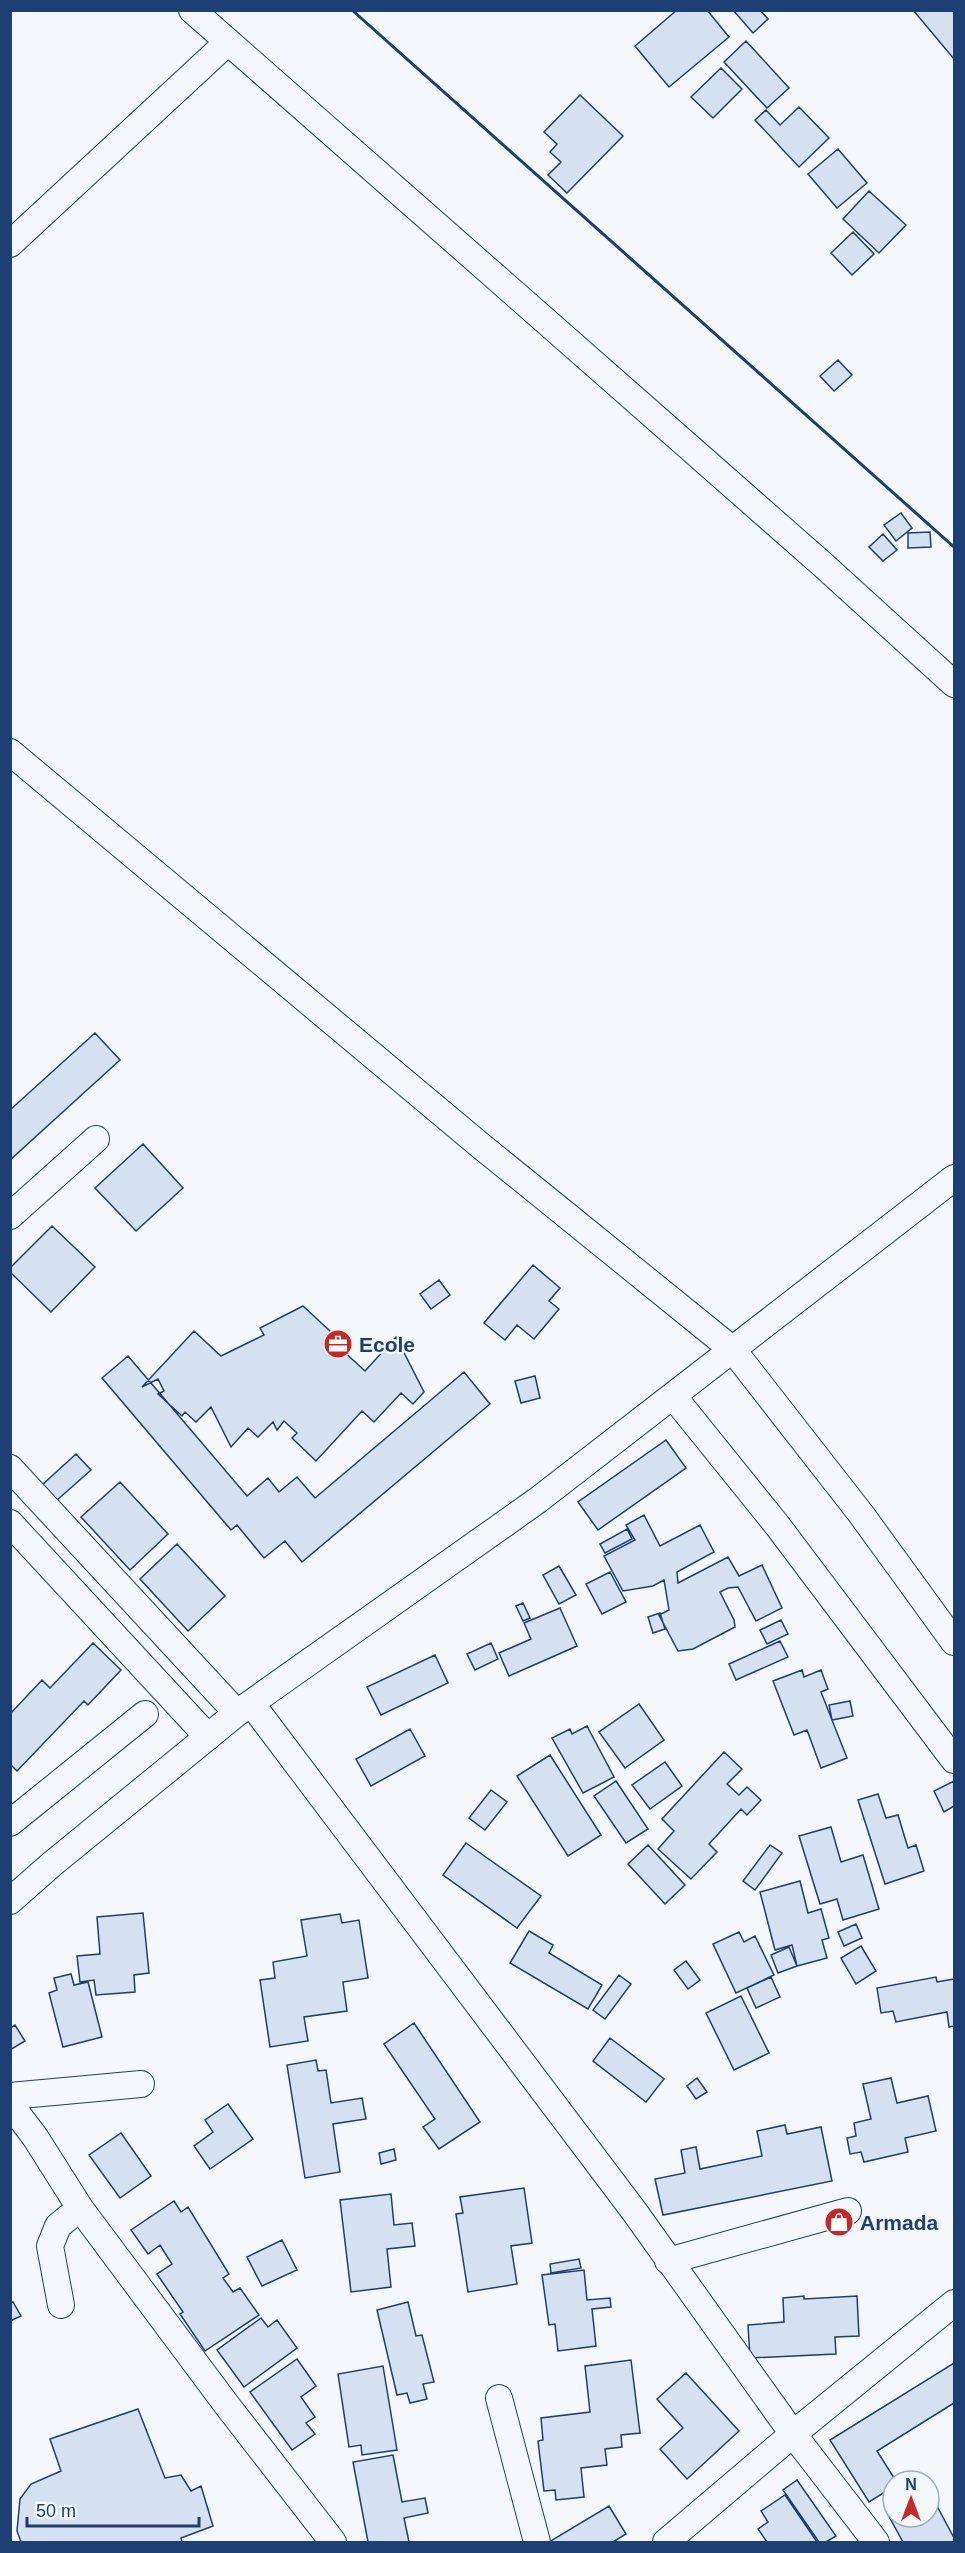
<svg xmlns="http://www.w3.org/2000/svg" width="965" height="2553" font-family="Arial,sans-serif">
  <rect width="100%" height="100%" fill="#f4f7fb"/>
  <path fill="#d5e0f0" stroke="#1d3f73" stroke-width="1.5" d="M 677,10 L 707,10 L 729,37 L 669,87 L 635,46 Z
    M 733,10 L 760,10 L 768,19 L 753,33 Z
    M 913,10 L 954,10 L 954,59 Z
    M 746,41 L 789,88 L 767,108 L 724,62 Z
    M 721,68 L 742,89 L 713,118 L 691,97 Z
    M 580,95 L 623,136 L 567,193 L 548,175 L 561,162 L 550,152 L 557,144 L 544,132 Z
    M 799,107 L 829,138 L 799,167 L 755,120 L 766,110 L 780,125 Z
    M 838,149 L 867,183 L 837,208 L 808,174 Z
    M 869,191 L 906,225 L 879,253 L 843,219 Z
    M 853,232 L 874,254 L 852,275 L 831,253 Z
    M 838,360 L 852,375 L 834,391 L 820,376 Z
    M 901,513 L 912,528 L 896,541 L 884,525 Z
    M 930,532 L 931,547 L 908,548 L 908,533 Z
    M 883,534 L 897,550 L 883,561 L 869,547 Z
    M 95,1033 L 120,1060 L 10,1160 L 10,1110 Z
    M 143,1144 L 183,1188 L 136,1231 L 95,1188 Z
    M 52,1226 L 95,1267 L 51,1312 L 10,1272 L 10,1268 Z
    M 533,1265 L 560,1288 L 549,1301 L 559,1309 L 534,1339 L 517,1325 L 505,1340 L 484,1323 Z
    M 439,1280 L 450,1295 L 431,1309 L 420,1294 Z
    M 303,1306 L 331,1332 L 327,1336 L 365,1371 L 396,1337 L 424,1392 L 413,1404 L 401,1393 L 374,1422 L 362,1411 L 316,1461 L 292,1438 L 297,1433 L 284,1421 L 277,1430 L 273,1422 L 258,1437 L 248,1428 L 231,1447 L 211,1407 L 196,1422 L 185,1412 L 182,1416 L 158,1394 L 164,1391 L 158,1379 L 142,1387 L 194,1331 L 221,1356 L 264,1335 L 260,1328 Z
    M 128,1356 L 247,1496 L 268,1478 L 279,1492 L 297,1477 L 315,1498 L 464,1372 L 490,1404 L 302,1562 L 285,1541 L 264,1558 L 237,1525 L 231,1530 L 102,1378 Z
    M 535,1376 L 540,1398 L 521,1403 L 515,1381 Z
    M 666,1440 L 686,1468 L 598,1530 L 578,1502 Z
    M 76,1454 L 91,1470 L 56,1501 L 42,1485 Z
    M 120,1482 L 168,1534 L 130,1570 L 81,1517 Z
    M 644,1515 L 660,1546 L 700,1525 L 714,1552 L 677,1572 L 678,1583 L 728,1557 L 739,1576 L 762,1565 L 782,1608 L 756,1621 L 738,1587 L 728,1588 L 720,1592 L 734,1620 L 735,1627 L 693,1649 L 678,1651 L 659,1615 L 669,1610 L 664,1580 L 653,1586 L 623,1591 L 604,1556 L 635,1540 L 626,1525 Z
    M 627,1529 L 632,1539 L 605,1553 L 600,1544 Z
    M 177,1544 L 225,1596 L 188,1631 L 140,1579 Z
    M 559,1566 L 576,1595 L 559,1604 L 543,1575 Z
    M 610,1572 L 626,1602 L 602,1614 L 586,1584 Z
    M 523,1603 L 530,1618 L 523,1621 L 516,1606 Z
    M 560,1608 L 577,1646 L 509,1676 L 499,1653 L 531,1639 L 524,1623 Z
    M 660,1613 L 665,1629 L 653,1633 L 648,1617 Z
    M 781,1620 L 788,1634 L 767,1644 L 760,1630 Z
    M 780,1641 L 788,1657 L 736,1680 L 729,1664 Z
    M 93,1643 L 121,1670 L 88,1705 L 84,1701 L 17,1771 L 10,1764 L 10,1714 L 42,1680 L 50,1688 Z
    M 491,1643 L 498,1659 L 475,1670 L 467,1654 Z
    M 435,1655 L 448,1683 L 381,1715 L 367,1687 Z
    M 802,1670 L 804,1677 L 821,1670 L 828,1689 L 821,1692 L 847,1758 L 821,1768 L 807,1730 L 794,1735 L 773,1681 Z
    M 850,1701 L 853,1716 L 832,1720 L 829,1705 Z
    M 639,1704 L 664,1740 L 625,1768 L 599,1732 Z
    M 587,1726 L 614,1777 L 583,1793 L 552,1738 L 570,1729 L 572,1734 Z
    M 410,1729 L 425,1756 L 371,1786 L 356,1759 Z
    M 724,1752 L 742,1769 L 727,1784 L 739,1795 L 747,1787 L 761,1800 L 747,1815 L 741,1809 L 709,1844 L 717,1852 L 691,1879 L 658,1849 L 674,1831 L 662,1819 Z
    M 550,1755 L 601,1835 L 568,1856 L 517,1776 Z
    M 665,1762 L 682,1786 L 650,1809 L 632,1785 Z
    M 616,1781 L 648,1829 L 626,1843 L 594,1796 Z
    M 954,1781 L 954,1806 L 944,1812 L 934,1791 Z
    M 491,1790 L 507,1802 L 485,1830 L 469,1818 Z
    M 878,1794 L 886,1818 L 898,1815 L 908,1848 L 916,1845 L 924,1871 L 885,1884 L 858,1800 Z
    M 831,1827 L 841,1862 L 863,1855 L 879,1909 L 843,1920 L 837,1899 L 820,1904 L 799,1836 Z
    M 466,1843 L 541,1896 L 517,1928 L 443,1875 Z
    M 648,1845 L 685,1885 L 665,1904 L 628,1864 Z
    M 770,1845 L 782,1853 L 755,1890 L 743,1881 Z
    M 800,1881 L 808,1913 L 821,1909 L 829,1938 L 822,1940 L 827,1958 L 797,1966 L 792,1945 L 775,1950 L 760,1892 Z
    M 143,1913 L 149,1973 L 134,1975 L 135,1992 L 96,1995 L 94,1980 L 80,1982 L 77,1956 L 100,1954 L 97,1917 Z
    M 340,1914 L 342,1923 L 359,1920 L 368,1978 L 343,1982 L 347,2011 L 304,2017 L 308,2041 L 270,2047 L 260,1980 L 275,1978 L 273,1962 L 307,1956 L 301,1920 Z
    M 856,1924 L 862,1938 L 844,1946 L 838,1932 Z
    M 529,1931 L 553,1945 L 549,1953 L 602,1985 L 588,2009 L 510,1963 Z
    M 739,1932 L 744,1942 L 755,1936 L 774,1975 L 736,1993 L 713,1944 Z
    M 861,1946 L 876,1971 L 856,1984 L 841,1958 Z
    M 789,1947 L 797,1966 L 778,1973 L 771,1955 Z
    M 686,1961 L 700,1980 L 688,1989 L 674,1970 Z
    M 71,1974 L 74,1985 L 88,1982 L 102,2037 L 63,2047 L 49,1993 L 57,1990 L 54,1978 Z
    M 619,1975 L 631,1984 L 605,2019 L 593,2010 Z
    M 771,1977 L 780,1997 L 756,2008 L 747,1988 Z
    M 936,1977 L 937,1982 L 954,1979 L 954,2026 L 949,2027 L 947,2012 L 896,2022 L 893,2011 L 881,2013 L 877,1988 Z
    M 741,1996 L 769,2053 L 734,2070 L 706,2013 Z
    M 414,2023 L 480,2122 L 439,2149 L 423,2127 L 435,2119 L 384,2044 Z
    M 15,2025 L 25,2041 L 10,2050 L 10,2028 Z
    M 610,2038 L 664,2079 L 646,2102 L 593,2061 Z
    M 316,2060 L 318,2071 L 326,2070 L 331,2103 L 362,2098 L 366,2119 L 333,2124 L 340,2172 L 305,2178 L 287,2065 Z
    M 697,2078 L 707,2092 L 696,2099 L 687,2086 Z
    M 891,2078 L 897,2103 L 928,2096 L 936,2131 L 905,2138 L 908,2152 L 864,2162 L 861,2152 L 850,2154 L 847,2138 L 856,2136 L 854,2123 L 871,2119 L 863,2084 Z
    M 228,2104 L 253,2139 L 210,2169 L 194,2146 L 213,2132 L 205,2120 Z
    M 785,2125 L 787,2134 L 821,2127 L 832,2181 L 663,2215 L 655,2179 L 685,2173 L 681,2150 L 696,2147 L 700,2169 L 762,2156 L 757,2131 Z
    M 121,2133 L 151,2176 L 120,2198 L 89,2155 Z
    M 394,2149 L 396,2160 L 381,2164 L 379,2153 Z
    M 524,2188 L 532,2243 L 511,2246 L 517,2284 L 468,2292 L 456,2214 L 463,2213 L 460,2197 Z
    M 391,2194 L 394,2225 L 412,2223 L 415,2246 L 387,2249 L 391,2287 L 351,2292 L 340,2200 Z
    M 174,2201 L 181,2212 L 188,2207 L 229,2274 L 223,2278 L 233,2292 L 240,2288 L 259,2315 L 205,2351 L 180,2314 L 183,2312 L 157,2274 L 172,2264 L 160,2245 L 148,2254 L 131,2230 Z
    M 282,2240 L 297,2270 L 262,2286 L 247,2257 Z
    M 579,2259 L 581,2268 L 551,2273 L 550,2264 Z
    M 584,2270 L 587,2300 L 610,2298 L 611,2307 L 592,2309 L 596,2346 L 558,2351 L 555,2324 L 549,2325 L 542,2275 Z
    M 804,2296 L 804,2299 L 857,2296 L 859,2336 L 835,2337 L 836,2354 L 750,2358 L 748,2325 L 784,2322 L 783,2298 Z
    M 13,2302 L 21,2316 L 10,2321 L 10,2303 Z
    M 408,2302 L 416,2336 L 422,2335 L 434,2382 L 423,2384 L 427,2399 L 410,2403 L 407,2393 L 397,2395 L 377,2310 Z
    M 261,2318 L 268,2327 L 277,2320 L 297,2348 L 244,2387 L 217,2350 Z
    M 297,2359 L 316,2386 L 301,2397 L 315,2417 L 306,2423 L 315,2434 L 292,2450 L 250,2392 Z
    M 631,2360 L 640,2433 L 621,2435 L 622,2447 L 605,2449 L 607,2465 L 581,2468 L 584,2497 L 556,2500 L 555,2490 L 544,2491 L 538,2441 L 543,2440 L 541,2418 L 590,2412 L 585,2366 Z
    M 954,2363 L 954,2403 L 877,2451 L 896,2481 L 893,2481 L 893,2487 L 869,2502 L 830,2440 Z
    M 383,2366 L 397,2450 L 362,2455 L 361,2445 L 349,2447 L 338,2374 Z
    M 686,2373 L 739,2431 L 687,2479 L 660,2449 L 683,2428 L 657,2399 Z
    M 138,2409 L 165,2478 L 181,2475 L 191,2491 L 201,2486 L 213,2526 L 181,2538 L 182,2542 L 21,2542 L 17,2531 L 20,2499 L 31,2484 L 61,2471 L 50,2439 Z
    M 393,2455 L 402,2502 L 425,2498 L 428,2513 L 404,2518 L 409,2542 L 368,2542 L 353,2462 Z
    M 797,2480 L 836,2536 L 826,2542 L 819,2542 L 783,2490 Z
    M 929,2491 L 954,2538 L 954,2542 L 903,2542 L 886,2511 L 893,2508 L 893,2517 L 929,2517 Z
    M 785,2495 L 817,2542 L 767,2542 L 758,2529 L 768,2522 L 761,2511 Z
    M 609,2506 L 626,2534 L 613,2542 L 549,2542 Z"/>
  <g fill="none" stroke-linecap="round" stroke-linejoin="round">
    <g stroke="#1d3f73" stroke-width="28">
      <path id="minor" d="M 192,10 L 822,564 L 954,684
        M 10,244 L 228,42
        M 10,752 L 481,1146 L 733,1350 L 861,1514 L 954,1642
        M 10,1216 L 96,1139
        M 673,1396 L 777,1525 L 954,1760
        M 10,1468 L 237,1713
        M 10,1523 L 208,1737
        M 251,1703 L 634,2211 L 793,2434 L 876,2542
        M 10,1823 L 145,1714
        M 10,1901 L 52,1864 L 237,1713 L 538,1500 L 954,1178
        M 10,2096 L 141,2084
        M 10,2104 L 35,2137 L 80,2208 L 226,2404 L 333,2542
        M 668,2261 L 848,2211
        M 61,2305 L 50,2246 L 58,2226 L 80,2208
        M 499,2398 L 537,2542
        M 666,2542 L 793,2434 L 954,2303"/>
    </g>
    <use href="#minor" stroke="#f4f7fb" stroke-width="26"/>
    <path stroke="#1d3f73" stroke-width="3" d="M 352,10 L 954,547"/>
  </g>
  <defs>
    <g id="office-disc" transform="scale(1.5)"><circle r="9.5" fill="#c62828" stroke="#f4f7fb"/><path d="M-6-3h4V-5.5h4V-3h4V5H-6ZM-1-4.5V-3h2v-1.5ZM-6 0V1H6V0Z" fill="#fff"/></g>
    <g id="shop-disc" transform="scale(1.5)"><circle r="9.5" fill="#c62828" stroke="#f4f7fb"/><path d="M-5-2.5h2.3a2.7 3.5 0 0 1 5.4 0H5L5.5 6h-11ZM-1.5-2.5h3a1.5 2.3 0 0 0-3 0Z" fill="#fff"/></g>
  </defs>
  <g fill-rule="evenodd">
    <use href="#office-disc" x="338" y="1344"/>
    <use href="#shop-disc" x="839" y="2222"/>
  </g>
  <g text-anchor="middle" dominant-baseline="central" stroke-width="4.5" stroke-linejoin="round" paint-order="stroke">
    <g font-size="21" font-weight="bold" fill="#1d3f73" stroke="#f4f7fb" text-anchor="start">
      <text x="359" y="1344">Ecole</text>
      <text x="860" y="2222">Armada</text>
    </g>
  </g>
  <rect width="965" height="2553" fill="none" stroke="#1d3f73" stroke-width="24"/>
  <g transform="translate(911 2499)"><circle r="28" fill="#f4f7fb" stroke="#9eadc5" stroke-width="1.5"/>
  <path d="M0-4.5L10 22L0 15L-10 22Z" fill="#c62828"/>
  <text y="-9" font-size="16" font-weight="bold" text-anchor="middle" fill="#1d3f73">N</text>
  </g>
  <path d="M27 2517v9h172v-9" fill="none" stroke="#1d3f73" stroke-width="3"/>
  <text x="36" y="2517" font-size="18" fill="#1d3f73" stroke="#f4f7fb" stroke-width="4.5" paint-order="stroke">50 m</text>
</svg>
